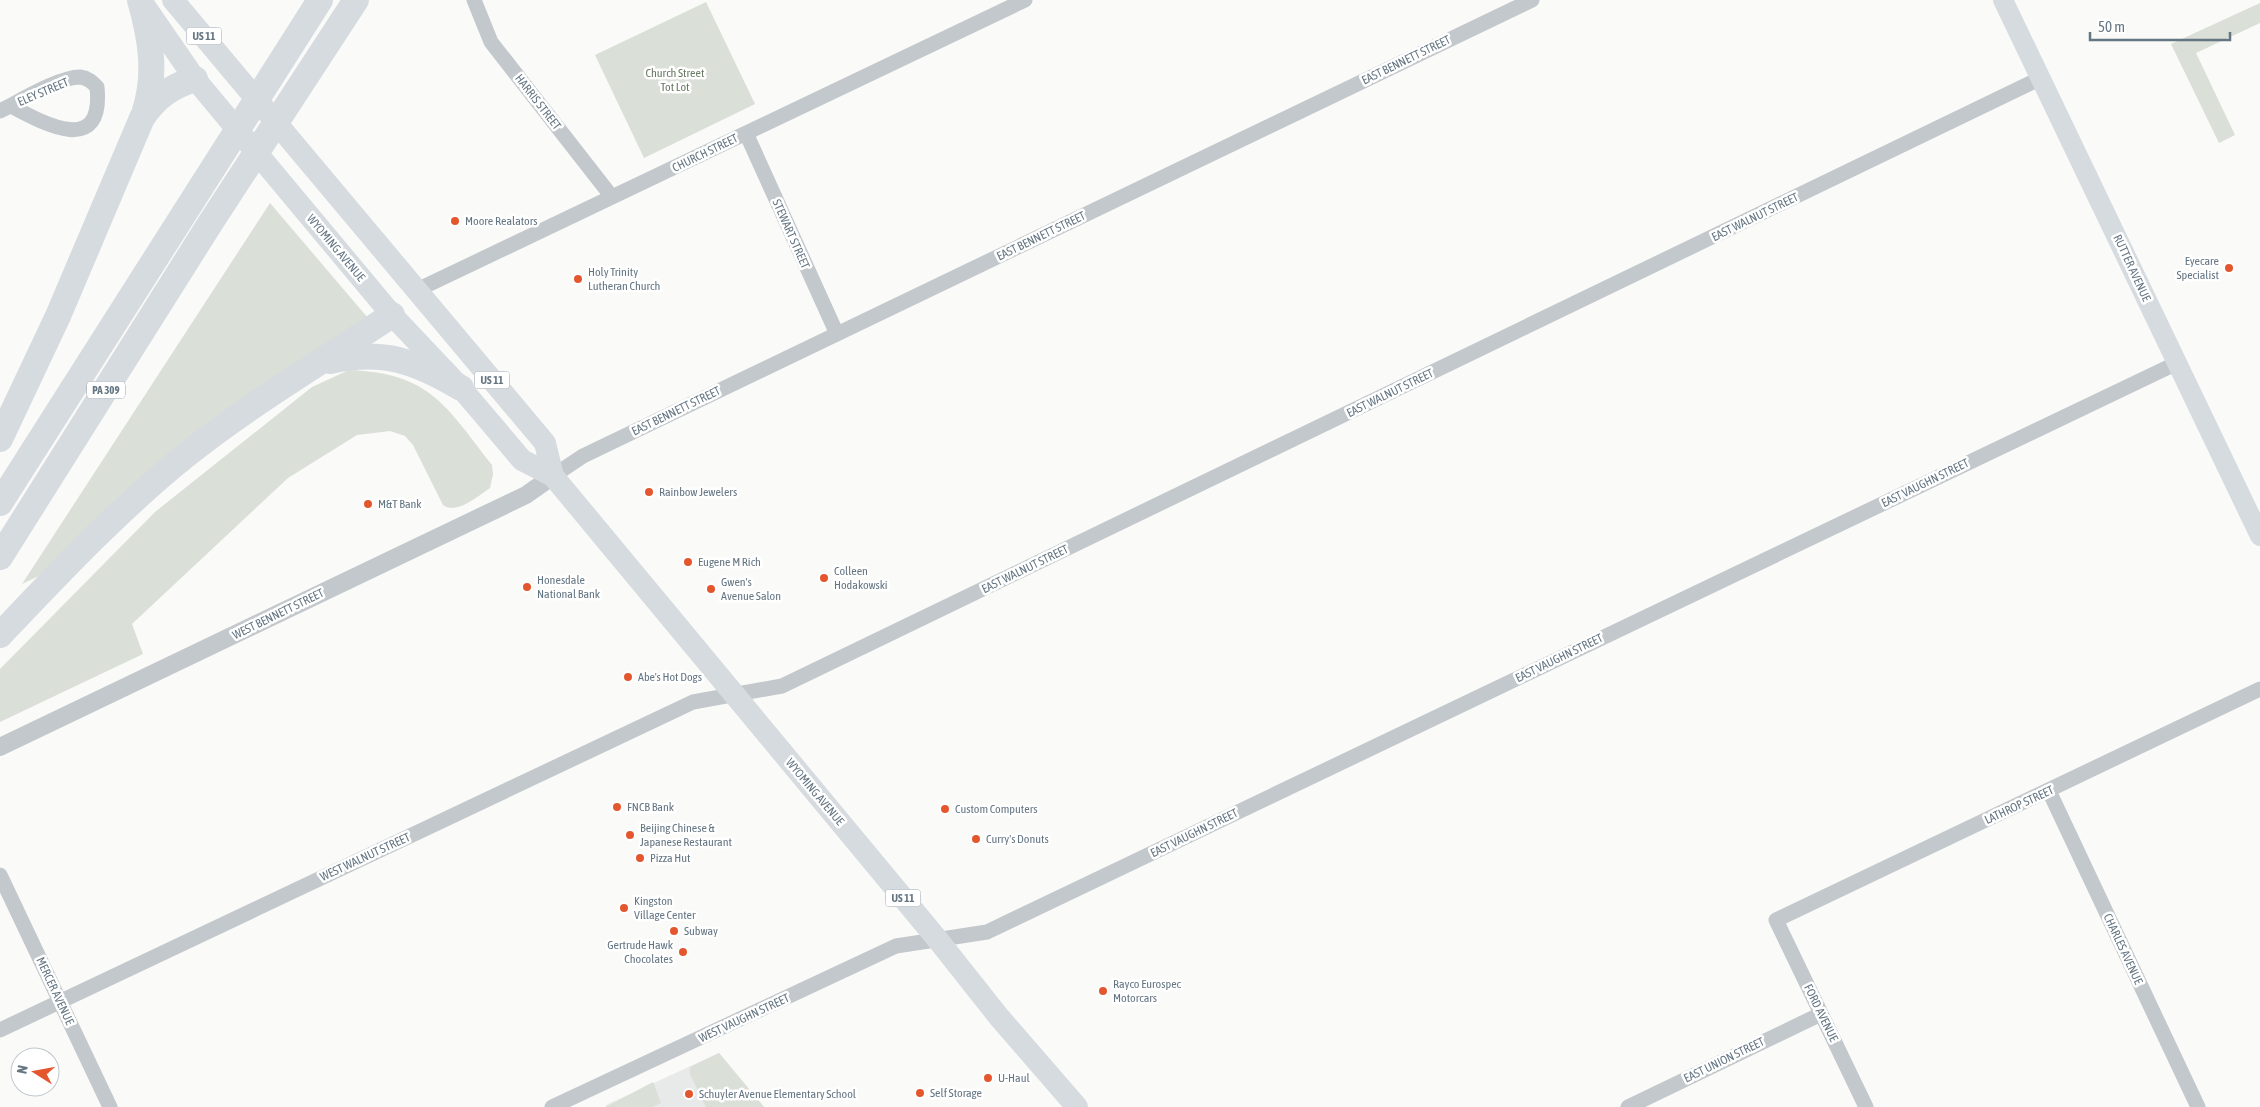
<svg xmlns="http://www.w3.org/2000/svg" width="2260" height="1107" font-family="'Asap Condensed',sans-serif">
  <rect width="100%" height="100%" fill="#fafaf8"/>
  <path fill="#e8e9e9" d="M 719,1053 L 764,1107 L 605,1107 L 606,1105 Z"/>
  <path fill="#dadfd7" d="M 706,2 L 755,104 L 644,158 L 595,55 Z
    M 2260,3 L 2260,23 L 2196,53 L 2235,135 L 2219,143 L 2171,44 Z
    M 270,203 L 368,318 L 41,575 L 22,584 Z
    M 349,370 C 430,373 446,406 492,465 L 493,474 L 490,488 C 478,496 457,515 443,505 L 413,445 L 405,436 L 390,431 L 357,435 L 288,478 L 132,624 L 143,654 L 0,722 L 0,669 L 155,512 L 312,387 Z
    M 719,1053 L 764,1107 L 706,1107 L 690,1074 L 690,1067 Z
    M 653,1082 L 661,1103 L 652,1107 L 606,1107 Z"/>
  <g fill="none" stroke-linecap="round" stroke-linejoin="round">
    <path stroke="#c3c8cc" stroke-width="15" d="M 474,0 L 491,42 L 612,197
      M 0,111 C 20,101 59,77 80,77 C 88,78 92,82 97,87 C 104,156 46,125 11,106
      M 746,133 L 837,334
      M 417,290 L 1025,0
      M 553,476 L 583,456 L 1532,0
      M 2049,791 L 2198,1107
      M 0,875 L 110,1107
      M 0,1030 L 693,702 L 782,686 L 2041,78
      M 552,1107 L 896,946 L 987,932 L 2177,363
      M 1628,1107 L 1821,1014
      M 1866,1107 L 1776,920 L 2260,689"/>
    <path stroke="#c3c8cc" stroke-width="18" d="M 0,747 L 526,495 L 553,476"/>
    <path stroke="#d6dbdf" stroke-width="20" d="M 2003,0 L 2260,536"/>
    <path stroke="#d6dbdf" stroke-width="22" d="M 173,0 L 545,443 L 553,476
      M 144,5 L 195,79 L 392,315 L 461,388 L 522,460 L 553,476 L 938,940 L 999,1017 L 1077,1107"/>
    <path stroke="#d6dbdf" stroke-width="26" d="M 140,0 C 151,39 157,75 144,114
      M 330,361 C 383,349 415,361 461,388
      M 0,439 L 58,316 L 142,118 C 156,97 172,86 195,79
      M 0,503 L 320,0
      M 0,557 L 211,222 L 356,0
      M 0,635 C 59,573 118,510 185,456 C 250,404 323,361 392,315"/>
  </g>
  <g fill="#e4572e" stroke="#fff" stroke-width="2">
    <circle cx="455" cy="221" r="5"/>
    <circle cx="2229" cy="268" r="5"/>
    <circle cx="578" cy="279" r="5"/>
    <circle cx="649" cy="492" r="5"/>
    <circle cx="368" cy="504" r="5"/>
    <circle cx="688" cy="562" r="5"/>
    <circle cx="824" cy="578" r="5"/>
    <circle cx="527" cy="587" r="5"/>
    <circle cx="711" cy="589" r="5"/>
    <circle cx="628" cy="677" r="5"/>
    <circle cx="617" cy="807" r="5"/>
    <circle cx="945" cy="809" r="5"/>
    <circle cx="630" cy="835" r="5"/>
    <circle cx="976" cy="839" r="5"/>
    <circle cx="640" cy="858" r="5"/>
    <circle cx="624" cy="908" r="5"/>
    <circle cx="674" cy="931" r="5"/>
    <circle cx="683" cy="952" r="5"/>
    <circle cx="1103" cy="991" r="5"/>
    <circle cx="988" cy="1078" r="5"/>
    <circle cx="920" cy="1093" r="5"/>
    <circle cx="689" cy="1094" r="5"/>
  </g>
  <g text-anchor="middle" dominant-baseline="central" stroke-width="5" stroke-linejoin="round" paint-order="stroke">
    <g fill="#fff" stroke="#939fa8" stroke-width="1">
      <rect x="186.5" y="27.5" width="35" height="17" rx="4"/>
      <rect x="474.5" y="371.5" width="35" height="17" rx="4"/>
      <rect x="87" y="381.5" width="38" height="17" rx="4"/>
      <rect x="885.5" y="889.5" width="35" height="17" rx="4"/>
    </g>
    <g font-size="11" font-weight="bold" fill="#657683">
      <text x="204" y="36">US 11</text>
      <text x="492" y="380">US 11</text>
      <text x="106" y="390">PA 309</text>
      <text x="903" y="898">US 11</text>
    </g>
    <g font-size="12" fill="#657683" stroke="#fff">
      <text transform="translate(1406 60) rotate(-26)">EAST BENNETT STREET</text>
      <text transform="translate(43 92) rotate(-23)">ELEY STREET</text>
      <text transform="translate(538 102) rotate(52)">HARRIS STREET</text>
      <text transform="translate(705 153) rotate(-26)">CHURCH STREET</text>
      <text transform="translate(1755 217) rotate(-26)">EAST WALNUT STREET</text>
      <text transform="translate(791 234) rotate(66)">STEWART STREET</text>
      <text transform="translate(1041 236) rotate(-26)">EAST BENNETT STREET</text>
      <text transform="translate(336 248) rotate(50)">WYOMING AVENUE</text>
      <text transform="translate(2132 268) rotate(65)">RUTTER AVENUE</text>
      <text transform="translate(1390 393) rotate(-26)">EAST WALNUT STREET</text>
      <text transform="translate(676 411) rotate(-26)">EAST BENNETT STREET</text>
      <text transform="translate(1925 483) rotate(-26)">EAST VAUGHN STREET</text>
      <text transform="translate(1025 569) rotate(-26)">EAST WALNUT STREET</text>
      <text transform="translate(278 614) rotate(-26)">WEST BENNETT STREET</text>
      <text transform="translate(1559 658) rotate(-26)">EAST VAUGHN STREET</text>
      <text transform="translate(815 792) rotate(50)">WYOMING AVENUE</text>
      <text transform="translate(2019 805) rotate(-25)">LATHROP STREET</text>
      <text transform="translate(1194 833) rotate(-26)">EAST VAUGHN STREET</text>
      <text transform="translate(365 857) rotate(-25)">WEST WALNUT STREET</text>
      <text transform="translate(2123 949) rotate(65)">CHARLES AVENUE</text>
      <text transform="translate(55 991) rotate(65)">MERCER AVENUE</text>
      <text transform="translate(1821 1013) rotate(64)">FORD AVENUE</text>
      <text transform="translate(744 1018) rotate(-25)">WEST VAUGHN STREET</text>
      <text transform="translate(1724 1060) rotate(-26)">EAST UNION STREET</text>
    </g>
    <g font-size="12" fill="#687a64" stroke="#fff">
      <text x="675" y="73">Church Street<tspan x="675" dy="14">Tot Lot</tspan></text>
    </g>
    <g font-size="12" fill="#657683" stroke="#fff" text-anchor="start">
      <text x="465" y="221">Moore Realators</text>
      <text x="2219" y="261" text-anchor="end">Eyecare<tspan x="2219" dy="14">Specialist</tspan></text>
      <text x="588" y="272">Holy Trinity<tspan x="588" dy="14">Lutheran Church</tspan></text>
      <text x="659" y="492">Rainbow Jewelers</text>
      <text x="378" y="504">M&amp;T Bank</text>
      <text x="698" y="562">Eugene M Rich</text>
      <text x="834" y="571">Colleen<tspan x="834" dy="14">Hodakowski</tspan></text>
      <text x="537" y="580">Honesdale<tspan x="537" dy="14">National Bank</tspan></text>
      <text x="721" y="582">Gwen's<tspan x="721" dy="14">Avenue Salon</tspan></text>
      <text x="638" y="677">Abe's Hot Dogs</text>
      <text x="627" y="807">FNCB Bank</text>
      <text x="955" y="809">Custom Computers</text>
      <text x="640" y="828">Beijing Chinese &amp;<tspan x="640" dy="14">Japanese Restaurant</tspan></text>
      <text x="986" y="839">Curry's Donuts</text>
      <text x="650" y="858">Pizza Hut</text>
      <text x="634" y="901">Kingston<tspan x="634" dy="14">Village Center</tspan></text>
      <text x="684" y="931">Subway</text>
      <text x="673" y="945" text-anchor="end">Gertrude Hawk<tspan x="673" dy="14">Chocolates</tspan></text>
      <text x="1113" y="984">Rayco Eurospec<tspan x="1113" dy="14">Motorcars</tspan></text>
      <text x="998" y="1078">U-Haul</text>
      <text x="930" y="1093">Self Storage</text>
      <text x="699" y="1094">Schuyler Avenue Elementary School</text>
    </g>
  </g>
  <g transform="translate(35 1072) rotate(281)"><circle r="24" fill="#ffffff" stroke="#c1c8cd"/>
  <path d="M0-4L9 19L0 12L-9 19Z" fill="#e4572e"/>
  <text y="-8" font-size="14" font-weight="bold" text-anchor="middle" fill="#657683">N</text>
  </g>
  <path d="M2090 32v8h140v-8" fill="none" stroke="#657683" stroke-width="2.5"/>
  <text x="2098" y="32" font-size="15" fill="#657683" stroke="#ffffff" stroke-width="4" paint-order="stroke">50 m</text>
</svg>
